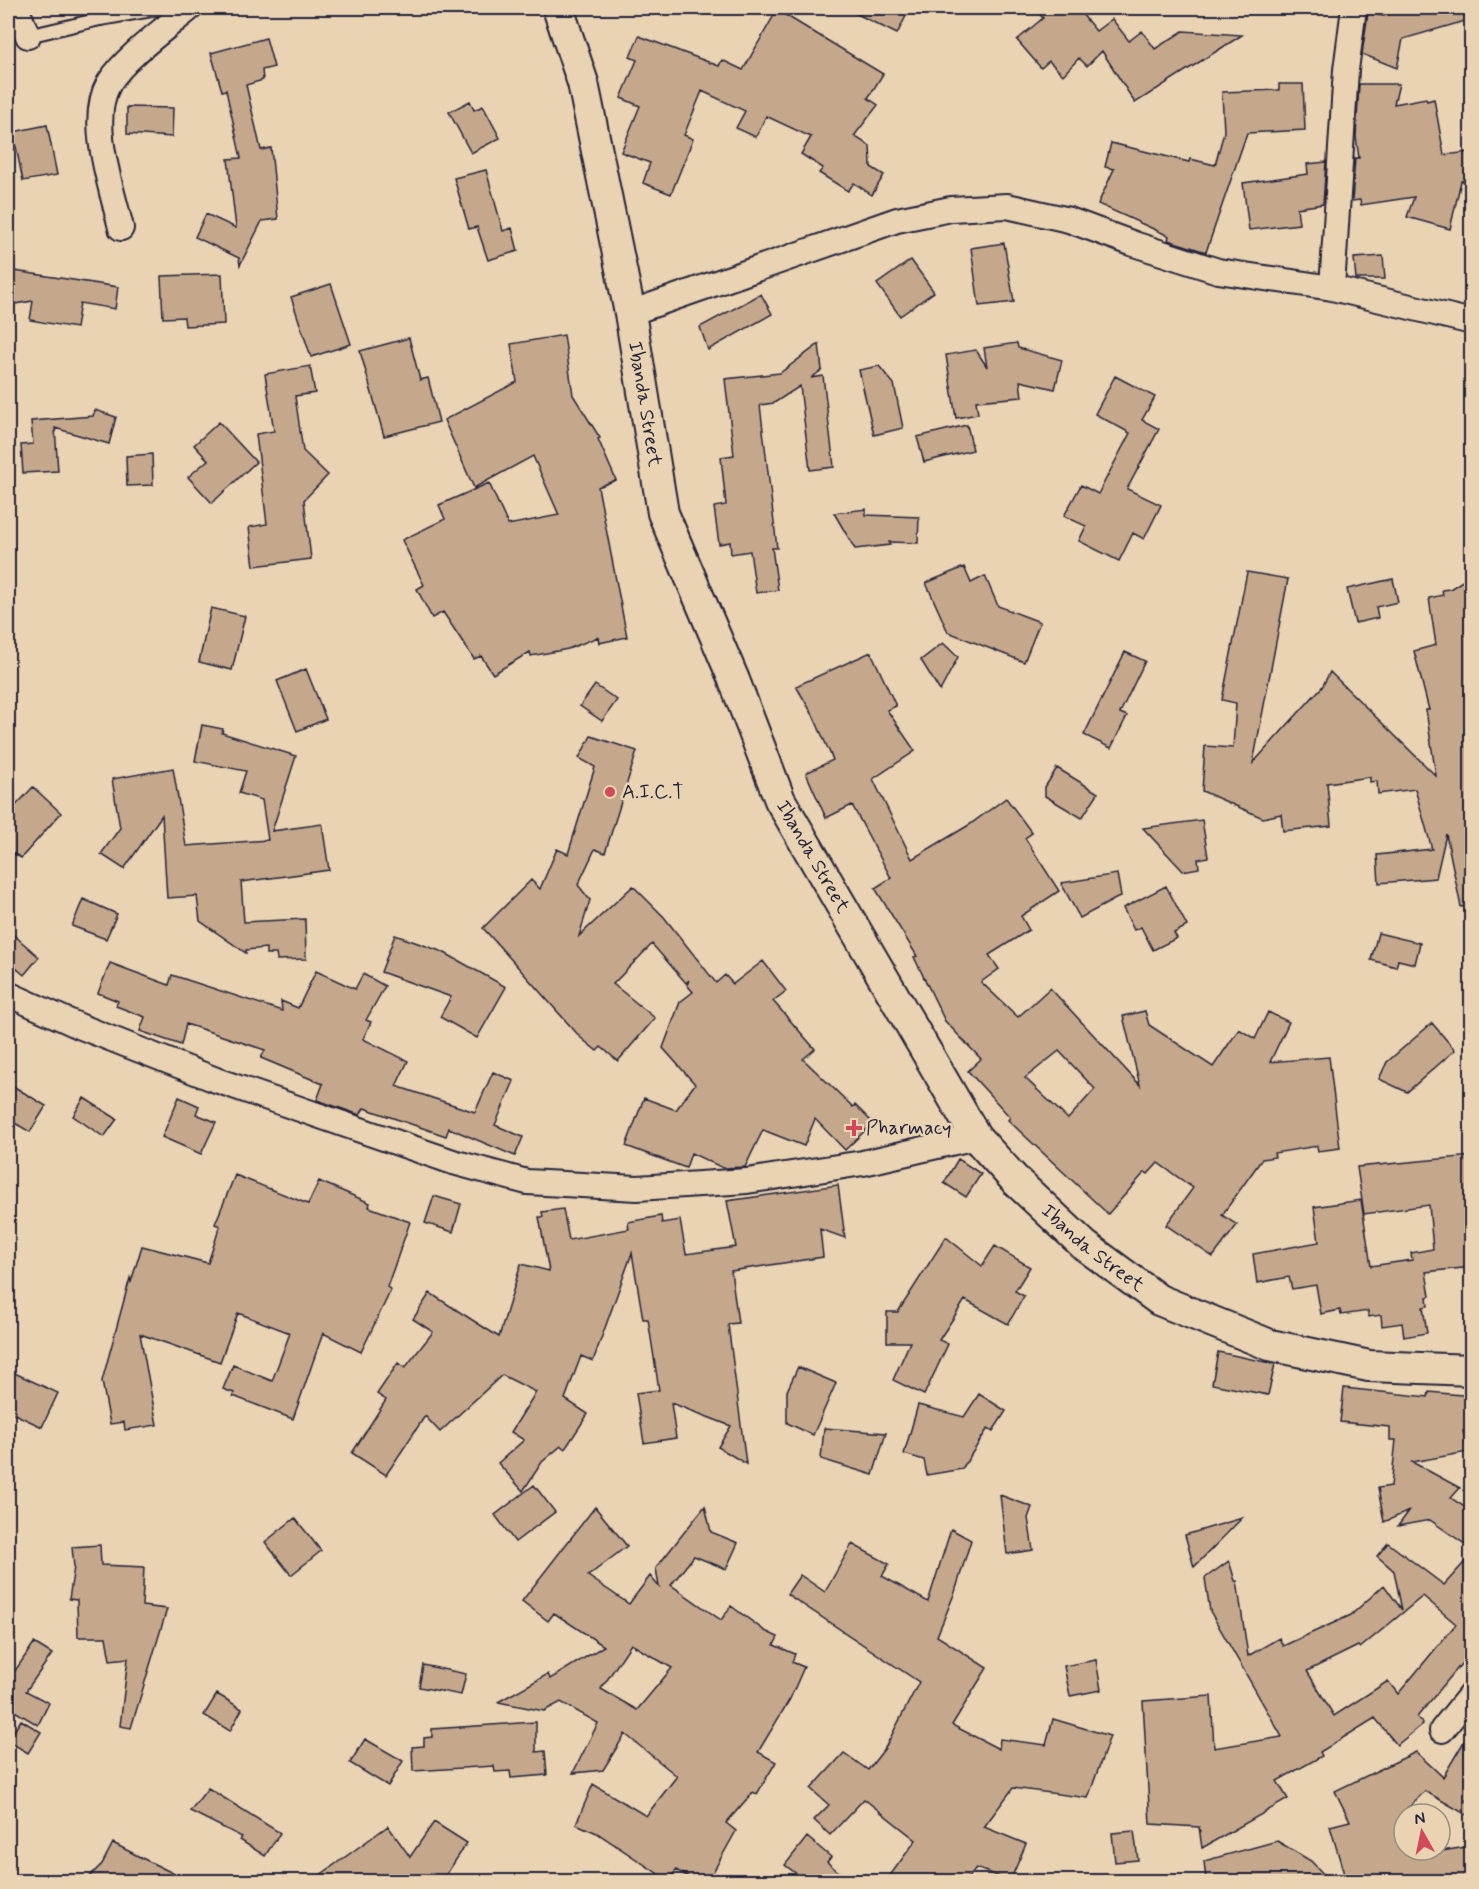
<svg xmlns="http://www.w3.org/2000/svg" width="1479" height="1889" font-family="Mynerve,sans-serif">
  <rect width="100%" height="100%" fill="#e9d3b2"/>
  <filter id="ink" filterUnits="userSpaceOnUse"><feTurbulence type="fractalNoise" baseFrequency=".0167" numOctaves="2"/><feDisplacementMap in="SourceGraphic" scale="12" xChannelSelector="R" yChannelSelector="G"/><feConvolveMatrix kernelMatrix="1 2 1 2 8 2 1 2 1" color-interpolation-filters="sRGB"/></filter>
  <g filter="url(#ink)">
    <path fill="#c5a88c" stroke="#22223b" stroke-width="1.5" fill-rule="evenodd" d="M 845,8 L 910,8 L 897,34 Z
      M 1034,8 L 1077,8 L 1096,31 L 1112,19 L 1129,41 L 1142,31 L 1155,49 L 1183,31 L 1242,35 L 1135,103 L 1102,51 L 1087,66 L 1079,58 L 1063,75 L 1049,61 L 1041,68 L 1017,40 L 1043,18 Z
      M 1383,8 L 1472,8 L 1472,19 L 1403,39 L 1397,68 L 1362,54 L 1368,13 L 1384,16 Z
      M 777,10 L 883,74 L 868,98 L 878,105 L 854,136 L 870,146 L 871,167 L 884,175 L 872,195 L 854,183 L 848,191 L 819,173 L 823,168 L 801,154 L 811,137 L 766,116 L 756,137 L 736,128 L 745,111 L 702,91 L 684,135 L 693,139 L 671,194 L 643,183 L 650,163 L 621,152 L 640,106 L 621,98 L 637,60 L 630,57 L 639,36 L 719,66 L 722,60 L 743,70 Z
      M 266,38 L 274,67 L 262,70 L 263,80 L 246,85 L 261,150 L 271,148 L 278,219 L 262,221 L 240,265 L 239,258 L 195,237 L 206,214 L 236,228 L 228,159 L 241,158 L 226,90 L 222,91 L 211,53 Z
      M 1279,84 L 1303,84 L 1305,130 L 1247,133 L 1206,252 L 1168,240 L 1169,236 L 1098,204 L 1114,169 L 1105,167 L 1111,143 L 1189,162 L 1190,159 L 1215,165 L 1224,132 L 1222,92 L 1279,90 Z
      M 1359,84 L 1399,84 L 1394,104 L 1426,98 L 1427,101 L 1434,99 L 1444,155 L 1470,152 L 1472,180 L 1461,181 L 1450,229 L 1407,217 L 1414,197 L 1361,205 L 1360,200 L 1352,201 L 1355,158 L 1359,158 L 1356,137 Z
      M 470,101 L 474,110 L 483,106 L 500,138 L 471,153 L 449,112 Z
      M 127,107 L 173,108 L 172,137 L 127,134 Z
      M 47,125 L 57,175 L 23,181 L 13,132 Z
      M 1326,162 L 1323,204 L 1297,208 L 1299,224 L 1249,230 L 1243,183 L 1308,174 L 1307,164 Z
      M 486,170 L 503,231 L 512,228 L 518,251 L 488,260 L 477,227 L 469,229 L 454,178 Z
      M 1004,243 L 1014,302 L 979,306 L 971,248 Z
      M 1383,256 L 1385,279 L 1356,279 L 1354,258 Z
      M 911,260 L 934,292 L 900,316 L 877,284 Z
      M 8,270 L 118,287 L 115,309 L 80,303 L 76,328 L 30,320 L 33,301 L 8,305 Z
      M 222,274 L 224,324 L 185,326 L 184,317 L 163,318 L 161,276 Z
      M 331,284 L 351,344 L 311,357 L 291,297 Z
      M 761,294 L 772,314 L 708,350 L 700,327 Z
      M 564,335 L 573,395 L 600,438 L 598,439 L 616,480 L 598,487 L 627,637 L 599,643 L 598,637 L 568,649 L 531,656 L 530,652 L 493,674 L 481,656 L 474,659 L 443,612 L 432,618 L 417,589 L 424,585 L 402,540 L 445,519 L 439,505 L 489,483 L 508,525 L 559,515 L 533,456 L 474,488 L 444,420 L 517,382 L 511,344 Z
      M 409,338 L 420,380 L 428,378 L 439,422 L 384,436 L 360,351 Z
      M 1017,343 L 1018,348 L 1062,360 L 1055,389 L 1020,381 L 1022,397 L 976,401 L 978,414 L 956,418 L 946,355 L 976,350 L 987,367 L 984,348 Z
      M 819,344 L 822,370 L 811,378 L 823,376 L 834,467 L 810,470 L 800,386 L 774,403 L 760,405 L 777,548 L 772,548 L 778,590 L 756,593 L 750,551 L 731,554 L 730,542 L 719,544 L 714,507 L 726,505 L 721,457 L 734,455 L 725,379 L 780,373 Z
      M 310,366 L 315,393 L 295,396 L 303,451 L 328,475 L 304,500 L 311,559 L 254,566 L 249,527 L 267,524 L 256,434 L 274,431 L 265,374 Z
      M 879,366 L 894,384 L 903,428 L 874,435 L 859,370 Z
      M 1115,376 L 1155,397 L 1142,420 L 1159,429 L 1127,489 L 1161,505 L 1144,539 L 1133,533 L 1119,561 L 1079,541 L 1086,526 L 1064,516 L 1081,485 L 1098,494 L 1130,433 L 1095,414 Z
      M 95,410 L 116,417 L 109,444 L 55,428 L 58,471 L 23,473 L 21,445 L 33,444 L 31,421 L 93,416 Z
      M 219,422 L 256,462 L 212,503 L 188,477 L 208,460 L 194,445 Z
      M 967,425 L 973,450 L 924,462 L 917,437 Z
      M 152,454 L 153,485 L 127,486 L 126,456 Z
      M 866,509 L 866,515 L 919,517 L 918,543 L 889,542 L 890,545 L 855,549 L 834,513 Z
      M 964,567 L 971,583 L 985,576 L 998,606 L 1040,622 L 1024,662 L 948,632 L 926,583 Z
      M 1247,572 L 1288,579 L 1253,763 L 1322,687 L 1330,672 L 1436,776 L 1426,710 L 1429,710 L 1414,651 L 1436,645 L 1429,598 L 1443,595 L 1442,590 L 1450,589 L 1472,575 L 1472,906 L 1461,907 L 1446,834 L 1436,878 L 1379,883 L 1377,855 L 1432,849 L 1415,789 L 1378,794 L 1377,781 L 1370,782 L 1370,777 L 1327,783 L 1331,826 L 1283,831 L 1281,814 L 1263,818 L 1202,791 L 1205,746 L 1233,748 L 1236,703 L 1222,700 Z
      M 1393,579 L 1398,602 L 1376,607 L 1378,618 L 1355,623 L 1347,589 Z
      M 211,608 L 245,616 L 232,670 L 199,662 Z
      M 943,643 L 958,657 L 940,691 L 921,660 Z
      M 871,652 L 896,706 L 887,710 L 915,751 L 873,779 L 912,859 L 969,825 L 1006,798 L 1032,833 L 1025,838 L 1059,891 L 1021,916 L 1029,930 L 989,955 L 999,969 L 981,982 L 1018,1017 L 1050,988 L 1140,1085 L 1123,1016 L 1145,1011 L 1149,1025 L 1213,1067 L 1239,1029 L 1255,1039 L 1268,1012 L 1289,1022 L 1270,1062 L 1329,1057 L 1340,1148 L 1318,1151 L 1317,1146 L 1274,1153 L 1275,1157 L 1262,1159 L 1222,1215 L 1237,1225 L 1213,1257 L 1166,1225 L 1193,1188 L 1158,1163 L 1148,1174 L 1145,1172 L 1108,1214 L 1008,1120 L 1010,1117 L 968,1071 L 981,1059 L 945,1021 L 914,957 L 917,956 L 875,888 L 891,878 L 852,805 L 826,818 L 806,773 L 833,760 L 813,715 L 796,686 ZM 1059,1051 L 1095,1089 L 1068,1119 L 1025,1078 Z
      M 1125,652 L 1145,661 L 1120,713 L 1127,716 L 1111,748 L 1084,735 Z
      M 306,669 L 326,719 L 297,731 L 277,681 Z
      M 595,685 L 617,700 L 602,721 L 580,706 Z
      M 202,725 L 223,729 L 222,733 L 296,756 L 272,831 L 322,824 L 329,870 L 241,882 L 244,922 L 305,919 L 306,959 L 277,960 L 276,954 L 266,954 L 266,948 L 246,950 L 246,953 L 200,921 L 197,896 L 167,898 L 162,815 L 124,869 L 101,854 L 120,828 L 112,779 L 173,768 L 186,846 L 268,840 L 262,800 L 239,793 L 246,771 L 195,761 Z
      M 591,736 L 637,751 L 605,853 L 595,849 L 578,885 L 590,900 L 579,936 L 633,886 L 664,917 L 716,983 L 725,975 L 733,984 L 763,961 L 786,991 L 773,1001 L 815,1049 L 803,1059 L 853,1107 L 855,1105 L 873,1123 L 845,1150 L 815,1119 L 804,1146 L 763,1130 L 745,1167 L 723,1168 L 691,1153 L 686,1168 L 626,1146 L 644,1098 L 676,1110 L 695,1084 L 663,1048 L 680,1002 L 693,992 L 687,985 L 689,980 L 686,983 L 652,944 L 613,984 L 655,1018 L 618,1061 L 601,1047 L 597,1051 L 581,1038 L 483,928 L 531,880 L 540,889 L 557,849 L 568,854 L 595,767 L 579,758 Z
      M 1057,768 L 1098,793 L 1082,818 L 1045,796 L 1045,787 Z
      M 33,787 L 61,813 L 21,858 L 8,850 L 8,814 Z
      M 1202,820 L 1208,857 L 1198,859 L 1199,868 L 1183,871 L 1143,828 Z
      M 1117,874 L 1121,896 L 1080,918 L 1061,883 Z
      M 1166,886 L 1187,926 L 1174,933 L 1177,938 L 1153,950 L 1141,927 L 1134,930 L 1123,908 Z
      M 83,899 L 117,914 L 106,939 L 72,926 Z
      M 8,930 L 39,957 L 24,975 L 8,961 Z
      M 1378,933 L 1420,943 L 1415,964 L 1398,960 L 1396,967 L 1371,960 Z
      M 395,935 L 443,952 L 506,987 L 477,1038 L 440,1017 L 451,997 L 381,972 Z
      M 110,963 L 169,985 L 172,975 L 282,1011 L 281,1001 L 298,1008 L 316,971 L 355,989 L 363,974 L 385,986 L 366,1020 L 371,1022 L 363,1039 L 408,1061 L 396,1086 L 475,1112 L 493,1072 L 514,1081 L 495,1125 L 523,1137 L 515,1156 L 449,1128 L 446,1136 L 364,1108 L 360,1115 L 317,1100 L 323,1084 L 261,1058 L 265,1050 L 186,1024 L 181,1045 L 140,1031 L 145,1017 L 116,1006 L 118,1001 L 98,993 Z
      M 1432,1023 L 1455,1050 L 1407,1092 L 1379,1079 L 1387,1062 Z
      M 8,1083 L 46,1106 L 30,1132 L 8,1119 Z
      M 179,1097 L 199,1106 L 196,1114 L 216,1122 L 201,1154 L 162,1137 Z
      M 84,1098 L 117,1119 L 104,1137 L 73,1116 Z
      M 1472,1156 L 1472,1267 L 1426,1272 L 1430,1296 L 1427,1297 L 1428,1306 L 1423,1307 L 1427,1333 L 1404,1337 L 1402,1323 L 1382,1326 L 1381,1315 L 1368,1317 L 1368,1311 L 1341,1315 L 1340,1310 L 1321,1314 L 1316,1285 L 1292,1289 L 1289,1277 L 1257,1283 L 1253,1254 L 1319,1242 L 1314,1207 L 1361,1200 L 1371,1266 L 1412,1260 L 1411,1253 L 1433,1249 L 1429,1205 L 1364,1214 L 1357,1167 Z
      M 958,1159 L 981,1174 L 966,1197 L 944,1183 Z
      M 235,1175 L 308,1204 L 319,1181 L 370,1203 L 369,1207 L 410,1222 L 387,1287 L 391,1290 L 361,1352 L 323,1333 L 293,1419 L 233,1396 L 234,1393 L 223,1389 L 233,1365 L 272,1381 L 290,1333 L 238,1313 L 220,1362 L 140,1334 L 157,1425 L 125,1430 L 124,1422 L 110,1424 L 102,1381 L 130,1278 L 131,1282 L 142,1246 L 208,1263 L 220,1226 L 215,1224 Z
      M 838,1185 L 845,1238 L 820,1229 L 823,1257 L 731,1271 L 738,1323 L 728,1324 L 746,1464 L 718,1447 L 731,1426 L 671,1403 L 676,1438 L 644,1443 L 636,1393 L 659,1390 L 648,1319 L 643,1319 L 632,1253 L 593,1361 L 581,1356 L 565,1399 L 588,1414 L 565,1449 L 561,1446 L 542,1462 L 523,1491 L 498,1463 L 524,1440 L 511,1432 L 536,1392 L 502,1375 L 440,1432 L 425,1416 L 386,1475 L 352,1453 L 386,1400 L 377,1394 L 398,1363 L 405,1368 L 433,1332 L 413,1319 L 430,1293 L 499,1337 L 521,1264 L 549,1271 L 539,1217 L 543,1217 L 542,1212 L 563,1209 L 569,1240 L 629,1229 L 628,1222 L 661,1216 L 662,1223 L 680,1220 L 686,1254 L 736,1247 L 727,1201 Z
      M 434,1196 L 461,1204 L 453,1232 L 425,1223 Z
      M 946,1237 L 982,1266 L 995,1246 L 1030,1267 L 1015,1291 L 1024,1296 L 1008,1324 L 965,1300 L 939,1340 L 948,1344 L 924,1395 L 893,1380 L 910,1342 L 887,1342 L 887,1312 L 898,1312 Z
      M 1218,1352 L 1275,1364 L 1268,1395 L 1212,1384 Z
      M 798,1367 L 836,1383 L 813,1435 L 787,1423 L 787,1391 Z
      M 8,1370 L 58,1393 L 42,1427 L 8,1411 Z
      M 1344,1388 L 1428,1397 L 1429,1392 L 1472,1396 L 1472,1431 L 1463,1431 L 1468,1452 L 1412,1462 L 1460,1488 L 1451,1498 L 1472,1512 L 1472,1549 L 1430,1520 L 1398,1526 L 1409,1511 L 1384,1522 L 1378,1488 L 1391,1486 L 1396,1440 L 1390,1440 L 1390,1427 L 1340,1422 Z
      M 979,1394 L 1006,1411 L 993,1431 L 988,1428 L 962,1469 L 927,1475 L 924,1460 L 904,1454 L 918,1405 L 964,1417 Z
      M 824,1428 L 886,1433 L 873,1475 L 821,1459 Z
      M 534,1485 L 555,1512 L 515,1542 L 495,1515 Z
      M 1000,1495 L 1032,1507 L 1028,1518 L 1033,1550 L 1007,1554 Z
      M 705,1506 L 711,1532 L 738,1543 L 726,1569 L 694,1556 L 671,1585 L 721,1620 L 731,1606 L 765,1631 L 778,1637 L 774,1645 L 795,1654 L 792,1662 L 804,1667 L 790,1699 L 758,1752 L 776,1762 L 757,1794 L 753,1792 L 726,1823 L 736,1831 L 708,1881 L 696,1881 L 676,1870 L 669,1881 L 597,1833 L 576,1824 L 593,1784 L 646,1816 L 677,1776 L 625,1734 L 603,1770 L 573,1773 L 598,1723 L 561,1702 L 544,1711 L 498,1702 L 548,1674 L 550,1679 L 604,1646 L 554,1613 L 548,1621 L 522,1601 L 595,1507 L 627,1546 L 588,1576 L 629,1604 L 650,1576 L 659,1587 L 656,1568 ZM 631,1644 L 672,1668 L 637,1710 L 601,1689 Z
      M 295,1518 L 321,1551 L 291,1575 L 265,1542 Z
      M 1242,1518 L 1194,1567 L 1185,1535 Z
      M 951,1529 L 971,1540 L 955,1592 L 937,1636 L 987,1668 L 952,1725 L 999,1749 L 1000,1739 L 1046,1745 L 1053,1719 L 1110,1736 L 1088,1798 L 1013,1788 L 984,1827 L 1026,1844 L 1010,1881 L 976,1868 L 965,1881 L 886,1881 L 916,1840 L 864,1799 L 830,1835 L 814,1820 L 829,1805 L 811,1789 L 844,1753 L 868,1770 L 885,1748 L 919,1682 L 787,1594 L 800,1575 L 825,1592 L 852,1544 L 889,1564 L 882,1576 L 928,1602 Z
      M 1388,1543 L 1444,1585 L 1472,1554 L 1472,1651 L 1417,1717 L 1423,1724 L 1397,1745 L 1375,1718 L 1320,1752 L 1322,1756 L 1277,1781 L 1288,1799 L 1202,1848 L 1199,1827 L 1150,1824 L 1143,1701 L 1211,1696 L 1214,1748 L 1282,1737 L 1210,1611 L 1205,1578 L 1229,1561 L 1235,1581 L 1237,1581 L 1248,1656 L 1279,1638 L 1283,1646 L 1351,1615 L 1384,1585 L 1402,1610 L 1394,1571 L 1377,1556 ZM 1423,1596 L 1456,1624 L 1398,1694 L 1388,1681 L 1334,1716 L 1307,1671 L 1358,1646 L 1360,1648 Z
      M 100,1545 L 101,1565 L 144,1567 L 142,1606 L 167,1609 L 131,1728 L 120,1726 L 128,1658 L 110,1660 L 106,1637 L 78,1637 L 77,1600 L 69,1599 L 74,1567 L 72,1547 Z
      M 34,1643 L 52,1654 L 26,1691 L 49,1703 L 38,1725 L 13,1710 L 11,1713 L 8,1711 L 8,1681 Z
      M 1096,1660 L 1101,1690 L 1070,1696 L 1064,1666 Z
      M 423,1665 L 466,1674 L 461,1695 L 419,1687 Z
      M 217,1694 L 242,1709 L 230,1731 L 204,1715 Z
      M 21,1720 L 41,1732 L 28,1753 L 8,1741 Z
      M 536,1722 L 536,1752 L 545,1751 L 547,1775 L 511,1778 L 510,1771 L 495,1772 L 494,1766 L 413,1771 L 412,1747 L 424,1746 L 424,1738 L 432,1737 L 432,1729 Z
      M 1472,1728 L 1472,1791 L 1466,1800 L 1472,1805 L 1472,1818 L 1425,1791 L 1404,1812 L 1404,1850 L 1418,1852 L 1437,1850 L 1436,1852 L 1472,1846 L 1472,1881 L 1346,1881 L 1330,1826 L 1350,1821 L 1335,1791 L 1416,1752 L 1443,1777 Z
      M 365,1739 L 403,1761 L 388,1786 L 350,1763 Z
      M 208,1788 L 280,1833 L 265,1856 L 240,1840 L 242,1837 L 190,1811 Z
      M 434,1822 L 467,1843 L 442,1881 L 312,1881 L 388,1826 L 410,1857 Z
      M 1134,1831 L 1138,1860 L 1115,1862 L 1112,1833 Z
      M 807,1837 L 831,1857 L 827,1862 L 849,1881 L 806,1881 L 785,1865 Z
      M 1277,1841 L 1311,1861 L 1330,1881 L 1206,1881 L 1204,1861 Z
      M 113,1843 L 142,1858 L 189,1881 L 85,1881 L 102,1864 Z"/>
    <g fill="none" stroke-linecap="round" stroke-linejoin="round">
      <g stroke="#22223b" stroke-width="16">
        <path id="service" d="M 28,36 L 100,19 L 163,8"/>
      </g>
      <g stroke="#22223b" stroke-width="28">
        <path id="minor" d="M 16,8 L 28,36
          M 121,228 C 112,188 87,121 109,83 C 125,57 166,28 190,8
          M 1332,288 L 1346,70 L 1354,8
          M 630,313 L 897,220 L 951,209 L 1007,206 L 1069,220 L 1134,244 L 1218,271 L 1332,288 L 1472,322
          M 8,994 L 79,1026 L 216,1080 L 453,1162 L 527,1182 L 637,1188 L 747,1181 L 863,1163 L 976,1137
          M 1442,1730 L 1472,1693"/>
      </g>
      <g stroke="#22223b" stroke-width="34">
        <g id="tertiary">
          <path id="s1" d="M 558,8 L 583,83 L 630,313 L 663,513 L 734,680 L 780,800 L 976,1137 L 1016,1181 L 1084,1245 L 1159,1300 L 1270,1345 L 1369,1366 L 1472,1370"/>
        </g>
      </g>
      <use href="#service" stroke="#e9d3b2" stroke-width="12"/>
      <use href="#minor" stroke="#e9d3b2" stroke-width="24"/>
      <use href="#tertiary" stroke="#e9d3b2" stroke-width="30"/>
    </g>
  </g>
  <g fill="#d1495b" stroke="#e9d3b2" stroke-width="2">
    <circle cx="610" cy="792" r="6"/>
    <path d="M851 1119h6v6h6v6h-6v6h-6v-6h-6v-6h6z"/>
  </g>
  <g text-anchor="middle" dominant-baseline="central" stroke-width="5" stroke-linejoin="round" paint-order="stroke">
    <g font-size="20" fill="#22223b" stroke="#e9d3b2">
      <text stroke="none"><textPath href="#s1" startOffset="406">Ibanda Street</textPath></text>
      <text stroke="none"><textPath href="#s1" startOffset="892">Ibanda Street</textPath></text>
      <text stroke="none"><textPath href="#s1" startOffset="1378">Ibanda Street</textPath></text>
    </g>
    <g font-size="20" fill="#22223b" stroke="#e9d3b2" text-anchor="start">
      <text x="622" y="792">A.I.C.T</text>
      <text x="866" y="1128">Pharmacy</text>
    </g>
  </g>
  <rect width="1479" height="1889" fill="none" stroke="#e9d3b2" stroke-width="30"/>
  <rect x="15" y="15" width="1449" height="1859" fill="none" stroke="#22223b" stroke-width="2" filter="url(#ink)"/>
  <g transform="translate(1422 1832) rotate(351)"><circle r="28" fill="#e9d3b2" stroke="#998c82" stroke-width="1.5"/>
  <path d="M0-4.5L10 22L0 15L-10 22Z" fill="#d1495b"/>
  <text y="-9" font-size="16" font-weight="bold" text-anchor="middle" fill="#22223b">N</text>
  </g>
</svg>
